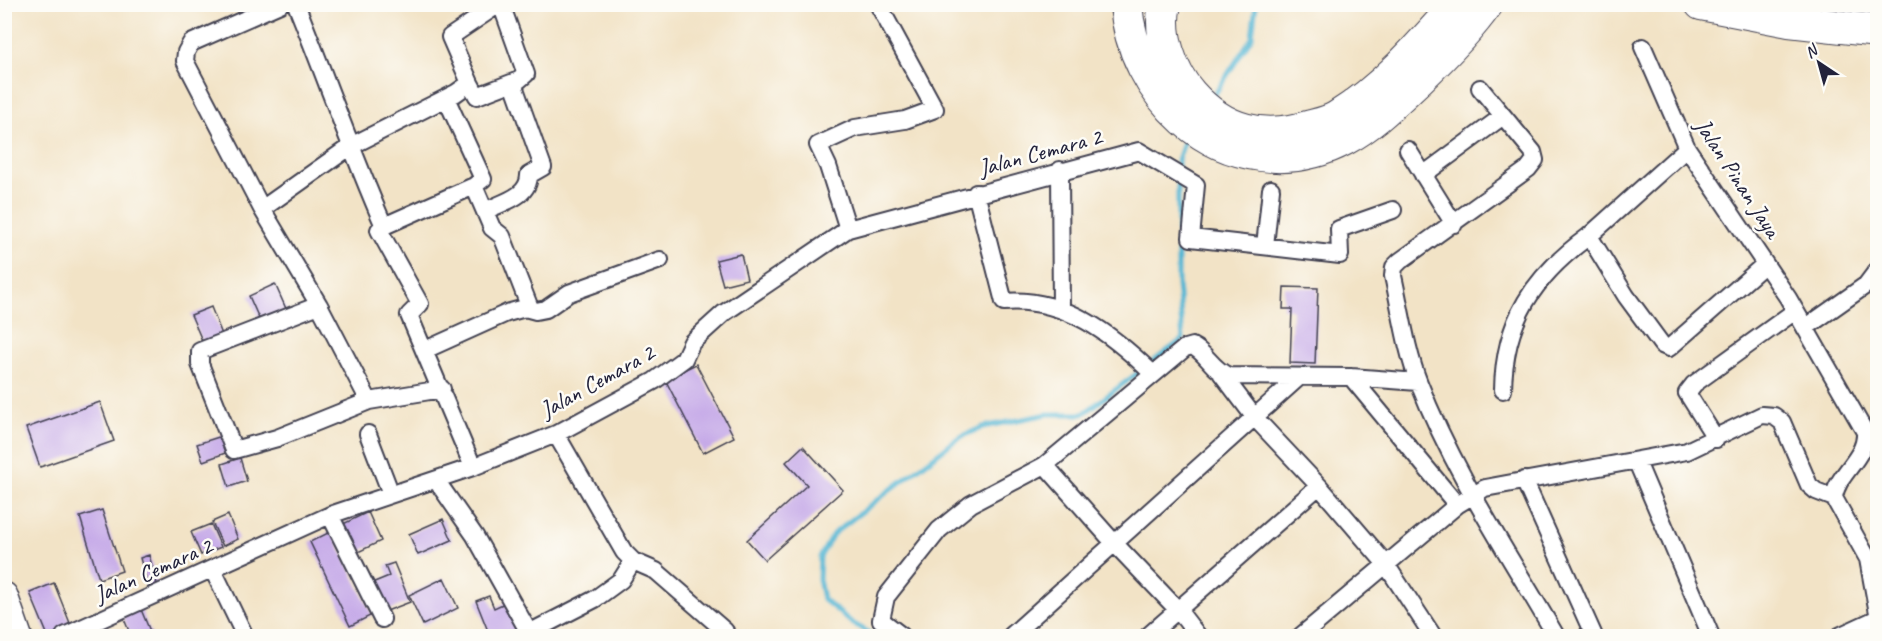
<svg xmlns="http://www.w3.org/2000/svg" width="1882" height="641" font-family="Caveat,sans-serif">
  <rect width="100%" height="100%" fill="#fdfcf7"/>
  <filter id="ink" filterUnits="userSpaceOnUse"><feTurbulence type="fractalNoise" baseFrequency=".0167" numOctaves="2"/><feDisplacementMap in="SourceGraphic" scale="12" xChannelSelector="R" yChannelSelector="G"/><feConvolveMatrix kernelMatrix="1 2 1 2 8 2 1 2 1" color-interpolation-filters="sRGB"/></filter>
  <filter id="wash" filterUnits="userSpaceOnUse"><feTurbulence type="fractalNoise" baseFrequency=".008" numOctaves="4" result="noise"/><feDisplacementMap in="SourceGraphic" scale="24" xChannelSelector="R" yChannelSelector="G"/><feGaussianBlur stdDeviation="1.35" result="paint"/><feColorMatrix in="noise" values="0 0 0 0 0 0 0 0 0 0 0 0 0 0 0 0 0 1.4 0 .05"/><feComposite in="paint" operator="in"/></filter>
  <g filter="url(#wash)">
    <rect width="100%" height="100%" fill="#f2e3c6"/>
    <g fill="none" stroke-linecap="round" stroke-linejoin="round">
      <path stroke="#54b6d3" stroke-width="5" d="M 1211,100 L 1252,37 L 1256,4
        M 875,636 L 852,623 L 823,599 L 819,579 L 820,557 L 833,534 L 958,438 L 983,427 L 1048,414 L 1083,414 L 1183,339 L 1178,285 L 1178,160 L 1187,134"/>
    </g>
    <g id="blocks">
      <path fill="#c6aae8" d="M 741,254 L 747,279 L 723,285 L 716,260 Z
        M 275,284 L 287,311 L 261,323 L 249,296 Z
        M 1284,287 L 1318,288 L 1315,364 L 1290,363 L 1292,309 L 1283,309 Z
        M 211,307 L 223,337 L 204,345 L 191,315 Z
        M 696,364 L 734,437 L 703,453 L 665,379 Z
        M 100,402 L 114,441 L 40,467 L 26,428 Z
        M 225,435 L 231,451 L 203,461 L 197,444 Z
        M 803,446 L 843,490 L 765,560 L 747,540 L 807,485 L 786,462 Z
        M 240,458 L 247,481 L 229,487 L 222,464 Z
        M 102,510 L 122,571 L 99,579 L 80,517 Z
        M 368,512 L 381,541 L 354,554 L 341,525 Z
        M 228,515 L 238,539 L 223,546 L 212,522 Z
        M 443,519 L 452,540 L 418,555 L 409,534 Z
        M 211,524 L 221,547 L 201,555 L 191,532 Z
        M 332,531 L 372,615 L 350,626 L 310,542 Z
        M 149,555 L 157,584 L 148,587 L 140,558 Z
        M 394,563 L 410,602 L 384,612 L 372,583 L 389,576 L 385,566 Z
        M 444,578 L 458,608 L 423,625 L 409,595 Z
        M 54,583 L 72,628 L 48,636 L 30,593 Z
        M 489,596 L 494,608 L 507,602 L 519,632 L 506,636 L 490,636 L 476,601 Z
        M 140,607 L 152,636 L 131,636 L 122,614 Z"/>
    </g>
  </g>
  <g filter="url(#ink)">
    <use href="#blocks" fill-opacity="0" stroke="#413f50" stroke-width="1.5"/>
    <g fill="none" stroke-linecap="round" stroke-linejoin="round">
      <g stroke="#413f50" stroke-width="20">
        <path id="street" d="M 280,4 L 191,43 L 186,52 L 185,61 L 262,209 L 319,305 L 369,401
          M 296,4 C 326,78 352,153 384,226 L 379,230 L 420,304 L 409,315 L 473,467
          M 1643,47 L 1687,148 L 1788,298 L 1865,432 C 1867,458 1836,474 1834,498 L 1868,559 L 1878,613
          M 470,83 L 477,96 L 519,80 L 526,74 L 501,4
          M 1480,88 L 1533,152 L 1535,160 L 1528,169 L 1400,261 L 1394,267 L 1393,276 C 1401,311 1406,350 1419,383 C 1454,473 1508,553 1556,636
          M 446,98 L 483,179 L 474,186 L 492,228 L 502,236 L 530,308
          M 1687,148 L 1589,236 L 1626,296 L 1662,345 L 1669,348 L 1765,264
          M 1408,150 L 1454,224
          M 1060,170 L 1061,309
          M 1423,175 L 1503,116
          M 976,193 L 1004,302 C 1065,297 1112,334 1153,374
          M 262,209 L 351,146 L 456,93 L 470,83 L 450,37 L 499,4
          M 485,211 C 503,202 529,197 529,175 L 543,167 L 513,83
          M 384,226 L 474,186
          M 848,229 L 828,166 L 818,145 L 855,128 L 905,120 L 935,109 L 878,4
          M 1265,246 L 1271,189
          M 319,305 L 200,351 L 200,364 L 234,450 L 277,438 L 369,401 L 442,389
          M 1805,328 L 1866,285 L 1878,269
          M 425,350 L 507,313 L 525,308 L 536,311 L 546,309 L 569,293 L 660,260
          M 1221,373 L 1255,418 L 1319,486 L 1385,563 L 1433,636
          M 1351,377 L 1457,505
          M 1503,390 C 1504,320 1534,276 1589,236
          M 368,434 L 391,494
          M 1716,439 L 1687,393 L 1694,384 L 1795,311
          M 1637,462 L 1711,636
          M 1045,465 L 1115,544 L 1178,610 L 1198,636
          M 436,480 L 475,536 L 531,636
          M 1524,480 L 1594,636
          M 330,515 L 382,619
          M 633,561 L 656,571 L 725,631
          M 213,570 L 245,636
          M 64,636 L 330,515 L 473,467 L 556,434 L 654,381 L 684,359 L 692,342 L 724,313 L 848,229 L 1139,151 L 1196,185 L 1191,238 L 1340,255 L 1339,229 L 1393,210
          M 523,636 L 595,599 L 621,580 L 633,561 L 624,552 L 556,434
          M 902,636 L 881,620 L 886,597 L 939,530 L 971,504 L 1045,465 L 1185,348 L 1192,346 C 1207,353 1212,370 1229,376 L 1351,377 L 1418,382
          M 1011,636 L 1298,378
          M 1148,636 L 1319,486
          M 1301,636 L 1457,505 L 1485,488 L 1687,451 L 1762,415 L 1774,416 L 1782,422 L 1809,485 L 1816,491 L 1834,498
          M 1839,636 L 1878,618"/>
      </g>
      <g stroke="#413f50" stroke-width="30">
        <path id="primary" d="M 4,596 L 18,636"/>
      </g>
      <g stroke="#413f50" stroke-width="34">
        <path id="highway" d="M 1126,4 C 1129,48 1151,91 1184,120 C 1228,159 1292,168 1345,139 C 1373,124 1396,100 1419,79 C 1443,56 1468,31 1487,4
          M 1165,4 C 1158,34 1171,72 1191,94 C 1224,131 1263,141 1311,126 C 1319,124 1329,122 1337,117 C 1384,88 1421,45 1457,4
          M 1701,4 L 1789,21 L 1878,31"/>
      </g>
      <use href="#street" stroke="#fff" stroke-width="16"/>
      <use href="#primary" stroke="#fff" stroke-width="27"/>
      <use href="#highway" stroke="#fff" stroke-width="32"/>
    </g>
  </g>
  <g text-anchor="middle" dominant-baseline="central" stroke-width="5" stroke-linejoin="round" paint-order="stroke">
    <g font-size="24" fill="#22223b" stroke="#fdfcf7">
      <text transform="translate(1040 152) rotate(-15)">Jalan Cemara 2</text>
      <text transform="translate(1738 178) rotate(57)">Jalan Pinan Jaya</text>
      <text transform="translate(597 381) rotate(-29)">Jalan Cemara 2</text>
      <text transform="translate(153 570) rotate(-24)">Jalan Cemara 2</text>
    </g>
  </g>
  <rect width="1882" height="641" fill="none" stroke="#fdfcf7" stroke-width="24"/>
  <g transform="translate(1819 63) rotate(324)" stroke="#fdfcf7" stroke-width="4.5" paint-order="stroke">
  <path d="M0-4.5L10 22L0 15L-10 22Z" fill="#22223b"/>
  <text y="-9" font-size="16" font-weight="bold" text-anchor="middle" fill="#22223b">N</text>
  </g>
</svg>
